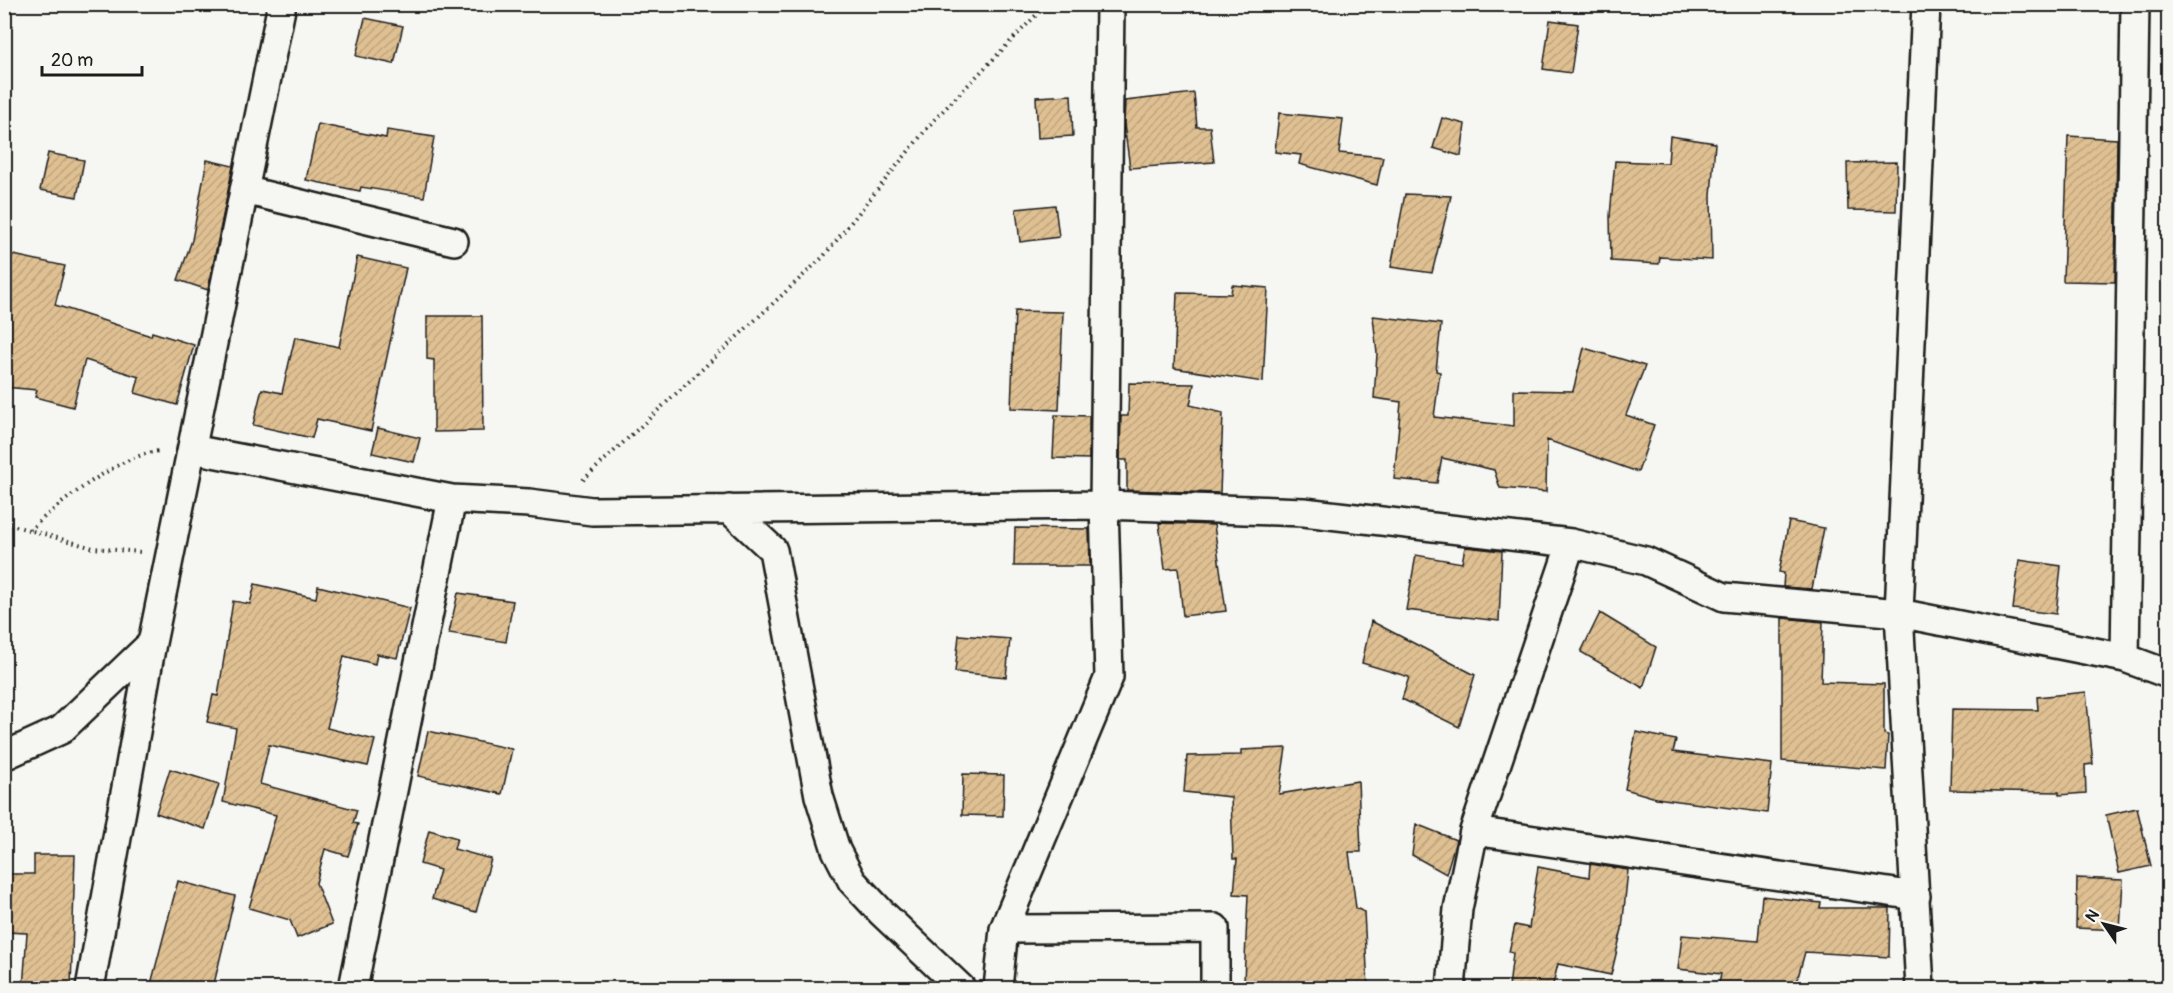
<svg xmlns="http://www.w3.org/2000/svg" width="2173" height="993" font-family="Pangolin,sans-serif">
  <defs>
    <pattern id="building-hatch" width="6" height="6" patternUnits="userSpaceOnUse" patternTransform="scale(1.5)"><rect width="6" height="6" fill="#dfc092"/><path d="M-1 1l2-2M0 6l6-6M5 7l2-2" fill="none" stroke="#bfa47d"/></pattern>
  </defs>
  <rect width="100%" height="100%" fill="#f6f6f2"/>
  <filter id="ink" filterUnits="userSpaceOnUse"><feTurbulence type="fractalNoise" baseFrequency=".0167" numOctaves="2"/><feDisplacementMap in="SourceGraphic" scale="12" xChannelSelector="R" yChannelSelector="G"/><feConvolveMatrix kernelMatrix="1 2 1 2 8 2 1 2 1" color-interpolation-filters="sRGB"/></filter>
  <g filter="url(#ink)">
    <path fill="url(#building-hatch)" stroke="#1c1c1c" stroke-width="1.5" d="M 365,18 L 403,26 L 394,64 L 356,56 Z
      M 1550,20 L 1578,24 L 1571,73 L 1543,69 Z
      M 1194,93 L 1197,127 L 1210,127 L 1214,162 L 1130,168 L 1124,124 L 1125,101 Z
      M 1071,95 L 1073,136 L 1038,138 L 1036,97 Z
      M 1279,113 L 1343,119 L 1339,153 L 1383,157 L 1377,185 L 1299,164 L 1301,155 L 1275,152 Z
      M 1442,118 L 1465,124 L 1461,156 L 1433,148 Z
      M 318,124 L 386,138 L 387,130 L 434,137 L 424,197 L 361,187 L 360,191 L 306,180 Z
      M 1670,136 L 1715,143 L 1711,196 L 1712,260 L 1660,257 L 1659,264 L 1611,261 L 1610,216 L 1615,161 L 1668,163 Z
      M 2068,136 L 2117,139 L 2115,282 L 2063,281 Z
      M 48,153 L 84,160 L 77,197 L 40,190 Z
      M 207,160 L 233,166 L 208,290 L 178,280 L 192,240 Z
      M 1897,162 L 1896,211 L 1848,210 L 1847,163 Z
      M 1405,194 L 1451,196 L 1432,273 L 1391,267 Z
      M 1055,205 L 1059,237 L 1020,242 L 1016,209 Z
      M 4,253 L 65,266 L 55,305 L 151,336 L 152,332 L 194,345 L 177,405 L 135,393 L 139,377 L 85,360 L 73,407 L 35,397 L 37,390 L 4,387 Z
      M 357,257 L 406,268 L 371,431 L 317,419 L 312,438 L 253,425 L 262,389 L 282,393 L 295,337 L 339,347 Z
      M 1232,285 L 1268,288 L 1263,382 L 1174,368 L 1177,293 L 1231,294 Z
      M 1015,311 L 1063,312 L 1059,410 L 1011,408 Z
      M 427,316 L 482,316 L 483,431 L 434,432 L 434,360 L 427,359 Z
      M 1373,316 L 1441,324 L 1436,371 L 1440,372 L 1434,417 L 1514,426 L 1514,390 L 1573,391 L 1584,348 L 1645,366 L 1626,415 L 1654,425 L 1638,472 L 1547,440 L 1546,492 L 1500,488 L 1494,470 L 1442,458 L 1437,483 L 1394,479 L 1401,402 L 1374,398 L 1377,354 Z
      M 1129,383 L 1194,384 L 1190,405 L 1223,413 L 1220,493 L 1127,490 L 1127,460 L 1120,460 L 1121,416 L 1128,416 Z
      M 1055,415 L 1089,416 L 1089,459 L 1053,458 Z
      M 378,428 L 420,438 L 414,462 L 372,453 Z
      M 1789,521 L 1824,528 L 1812,589 L 1783,587 L 1784,573 L 1779,572 Z
      M 1159,523 L 1214,525 L 1226,611 L 1183,616 L 1178,568 L 1165,569 Z
      M 1015,528 L 1089,529 L 1090,566 L 1014,566 Z
      M 1465,547 L 1502,551 L 1499,621 L 1406,610 L 1416,555 L 1462,563 Z
      M 2019,560 L 2061,566 L 2056,614 L 2013,609 Z
      M 255,584 L 316,598 L 318,586 L 410,608 L 397,658 L 377,654 L 375,664 L 344,656 L 327,728 L 375,740 L 368,766 L 269,745 L 260,784 L 357,810 L 353,823 L 358,824 L 348,856 L 325,849 L 316,883 L 332,924 L 297,938 L 290,920 L 249,908 L 276,815 L 223,802 L 236,728 L 207,722 L 213,695 L 218,696 L 233,601 L 250,604 Z
      M 458,593 L 513,601 L 506,642 L 449,633 Z
      M 1600,613 L 1656,647 L 1643,688 L 1581,652 Z
      M 1782,618 L 1823,622 L 1821,682 L 1884,684 L 1884,734 L 1888,735 L 1886,770 L 1782,761 Z
      M 1371,621 L 1475,675 L 1459,727 L 1402,699 L 1409,677 L 1362,663 Z
      M 959,635 L 1010,639 L 1006,677 L 955,672 Z
      M 2086,692 L 2093,764 L 2085,765 L 2086,793 L 2059,795 L 2059,792 L 1950,790 L 1952,709 L 2038,710 L 2037,697 Z
      M 428,731 L 512,749 L 502,794 L 418,776 Z
      M 1636,732 L 1676,740 L 1673,752 L 1772,764 L 1767,813 L 1656,798 L 1625,789 Z
      M 1286,748 L 1279,794 L 1358,781 L 1361,852 L 1349,852 L 1356,908 L 1364,912 L 1368,988 L 1264,988 L 1244,981 L 1248,895 L 1234,894 L 1237,859 L 1233,859 L 1231,797 L 1184,792 L 1187,756 L 1241,755 L 1241,750 Z
      M 170,769 L 219,784 L 205,829 L 156,813 Z
      M 963,774 L 1004,775 L 1003,816 L 962,815 Z
      M 2137,808 L 2151,866 L 2119,873 L 2106,815 Z
      M 1416,824 L 1456,840 L 1446,874 L 1412,855 Z
      M 429,830 L 457,838 L 454,849 L 491,859 L 476,912 L 432,899 L 440,870 L 420,864 Z
      M 34,855 L 75,855 L 71,988 L 23,988 L 27,933 L 4,932 L 5,874 L 34,874 Z
      M 1590,864 L 1628,870 L 1622,929 L 1611,975 L 1558,964 L 1552,988 L 1509,988 L 1513,953 L 1509,952 L 1515,925 L 1529,928 L 1538,867 L 1589,877 Z
      M 2077,878 L 2123,880 L 2120,930 L 2076,928 Z
      M 178,881 L 235,896 L 213,988 L 150,988 Z
      M 1762,896 L 1821,903 L 1820,908 L 1890,908 L 1889,957 L 1805,952 L 1795,988 L 1718,988 L 1721,974 L 1678,969 L 1682,935 L 1758,941 Z"/>
    <g fill="none" stroke-linecap="round" stroke-linejoin="round">
      <g stroke="#1c1c1c" stroke-width="32">
        <path id="minor" d="M 244,190 L 454,241
          M 192,449 L 452,499 L 529,503 L 592,511 L 1104,505 L 1304,512 L 1571,543 L 1646,561 L 1724,597 L 1899,613 L 2125,658 L 2168,674
          M 729,509 L 773,550 L 819,796 L 836,850 L 852,881 L 882,913 L 961,988
          M 2125,658 L 2135,4
          M 4,756 L 61,730 L 152,643
          M 1474,831 L 1916,896
          M 1004,929 L 1215,928 L 1215,988
          M 90,988 L 152,643 L 282,4
          M 353,988 L 452,499
          M 998,988 L 1004,929 L 1109,677 L 1104,505 L 1110,4
          M 1451,988 L 1458,909 L 1474,831 L 1571,543
          M 1920,988 L 1899,613 L 1926,4"/>
      </g>
      <path stroke="#1c1c1c" stroke-width="4" stroke-dasharray="1.5 4.5" stroke-linecap="butt" d="M 583,480 L 823,257 L 933,121 L 1047,4
        M 4,523 L 93,548 L 141,552
        M 30,530 C 59,503 122,453 161,451"/>
      <use href="#minor" stroke="#f6f6f2" stroke-width="27"/>
    </g>
  </g>
  <rect width="2173" height="993" fill="none" stroke="#f6f6f2" stroke-width="24"/>
  <rect x="12" y="12" width="2149" height="969" fill="none" stroke="#1c1c1c" stroke-width="2" filter="url(#ink)"/>
  <g transform="translate(2104 924) rotate(305)" stroke="#f6f6f2" stroke-width="4.5" paint-order="stroke">
  <path d="M0-4.5L10 22L0 15L-10 22Z" fill="#1c1c1c"/>
  <text y="-9" font-size="16" font-weight="bold" text-anchor="middle" fill="#1c1c1c">N</text>
  </g>
  <path d="M42 66v9h100v-9" fill="none" stroke="#1c1c1c" stroke-width="3"/>
  <text x="51" y="66" font-size="18" fill="#1c1c1c" stroke="#f6f6f2" stroke-width="4.5" paint-order="stroke">20 m</text>
</svg>
